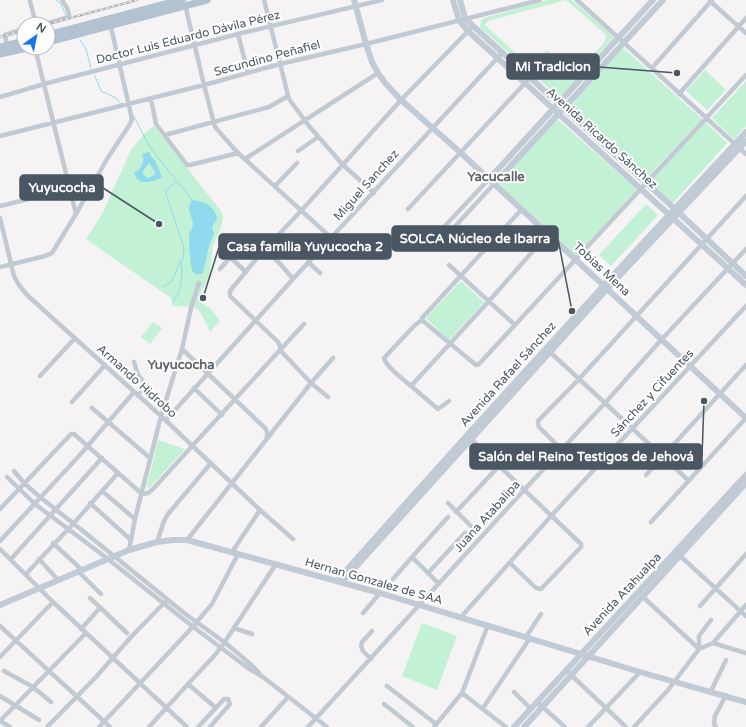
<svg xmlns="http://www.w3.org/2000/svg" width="746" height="727" font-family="'Varela Round',sans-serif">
  <rect width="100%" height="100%" fill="#f5f3f3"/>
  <path fill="#c3f1d5" d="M 548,0 L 572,0 L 614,37 L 560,97 L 531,73 L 546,50 L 580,68 L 604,43 L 606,37 L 604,33 L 566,0 L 488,21 L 485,25 L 531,67 L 529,71 L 480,27 L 481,21 L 484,18 Z
    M 623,48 L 702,119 L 646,179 L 568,108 Z
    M 705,70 L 726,90 L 707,110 L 686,91 Z
    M 746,81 L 746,126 L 734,139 L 712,118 Z
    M 557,119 L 637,189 L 576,256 L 497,182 Z
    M 705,122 L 727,143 L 673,203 L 650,182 Z
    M 154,126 L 221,211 L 223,218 L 220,231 L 213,245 L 209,280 L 203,288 L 198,301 L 210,308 L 220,321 L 210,332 C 207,326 202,312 197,309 C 192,306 179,306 173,306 L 171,298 L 86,239 L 102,214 L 131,150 L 145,133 Z
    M 646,204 L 658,215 L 611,266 L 599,255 Z
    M 461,281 L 484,302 L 449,340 L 426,318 Z
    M 153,322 L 162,328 L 150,344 L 141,337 Z
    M 158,440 L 185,449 L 149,488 L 147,486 Z
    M 422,623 L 457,636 L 437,690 L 402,676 Z"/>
  <path fill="#90daee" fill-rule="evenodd" d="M 149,152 L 152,158 L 155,160 L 162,177 L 159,179 L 149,182 L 142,182 L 137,179 L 134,172 L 138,171 C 143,164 144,160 142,154 ZM 149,163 L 156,173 L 151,177 L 147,178 L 143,174 L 143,171 Z
    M 192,200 C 205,201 215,206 217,219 L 212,227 L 214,234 L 209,246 L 203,273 L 198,275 C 196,274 194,273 193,272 C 190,268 189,241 189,235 C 190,231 193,228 193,223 C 191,213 186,211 192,200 Z"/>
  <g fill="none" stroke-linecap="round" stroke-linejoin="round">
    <path stroke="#90daee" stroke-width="1" d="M 56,0 L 61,4 L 66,15
      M 80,40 L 86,49 L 91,68
      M 95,76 L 101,91 L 116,98 L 121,104
      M 133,115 L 151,149 L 192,200
      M 166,191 L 176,182
      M 163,287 L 172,281 L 180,262 L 183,259 L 184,248 L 165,190
      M 173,302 C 182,290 183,276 181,261"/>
    <path stroke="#c1cad2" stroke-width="4.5" d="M 184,0 L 204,85 L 215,127 L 238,153 L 348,253
      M 264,0 L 289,99 L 309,126 L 343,165 L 374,193
      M 577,0 L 746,154
      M 30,1 L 36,24
      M 710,1 L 746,33
      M 45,24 L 69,17 C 70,10 65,5 62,0
      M 238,34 L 248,73
      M 7,45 L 5,35 L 24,29
      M 35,48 L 76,214
      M 652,68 L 712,0
      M 679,94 L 746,18
      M 0,97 L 44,84 L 238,34 L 382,0
      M 151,99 L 156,124 L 187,165 L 190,165 L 238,153
      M 165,135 L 269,107 L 288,96
      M 0,136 L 204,85 L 280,64 L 366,44 L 540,0
      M 298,151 L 318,137
      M 245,159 L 378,73
      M 489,179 L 443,228 L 441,232 L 445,236 L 447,235 L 494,184
      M 275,186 L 297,163
      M 0,206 L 94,183
      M 408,209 L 527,81
      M 522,209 L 422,318 L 423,321 L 476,365 L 479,364 L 515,325 L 746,75
      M 0,218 L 14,276 L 19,285 L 27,295 L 161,416 L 260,510 L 293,539
      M 262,252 L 301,211 L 401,100 L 473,26
      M 230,257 L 246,272
      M 308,262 L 320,273
      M 449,265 L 515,325
      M 0,267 L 45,256 L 52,253 L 76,214 L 107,159 L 130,124 L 132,119 L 110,23
      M 220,269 L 244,242
      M 422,320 L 415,325 L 384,358 C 386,367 403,379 411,386 L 489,301 L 548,234
      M 304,324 L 280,350 L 311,383 L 328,397
      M 182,349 L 265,428 L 267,432 L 267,439
      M 550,352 L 689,481
      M 134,362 L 138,375 L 146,385 L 138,396
      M 40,376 L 75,338
      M 411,386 L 438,409 L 449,401
      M 194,388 L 222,415
      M 72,402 L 105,365
      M 92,408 L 150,458
      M 166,420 L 293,279 L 502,53
      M 471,439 L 581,544 L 581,547 L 541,589 L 536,588 L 510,563
      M 562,450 L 539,427 L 538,424 L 538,421 L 579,379 L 746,196
      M 14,471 L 24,483 L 41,498 C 89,535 136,574 183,612 C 209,632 237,649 259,673
      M 646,475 L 746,365
      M 7,477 L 35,504 L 108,559 L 192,626 L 248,668 L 263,677 L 327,727
      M 102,491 L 135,519
      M 90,503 L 131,540
      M 448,503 L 477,532
      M 0,509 L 71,434 L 74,434 L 142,494 L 148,493 L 152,490 L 280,350 L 280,346 L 278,342 L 230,296 L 230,291 L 262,252 C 272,251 286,271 293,279
      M 456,512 L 499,466
      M 651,522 L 746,418
      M 187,540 L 311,383 L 333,358
      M 0,541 L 79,456 L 134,392
      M 157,542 L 164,521 L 168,514 L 211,463
      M 53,543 L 82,570
      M 0,549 L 53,602 L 187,727
      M 129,550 L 135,519 L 161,416 L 182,349 L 191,308 L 199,283
      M 232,552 L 260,510
      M 678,554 L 746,616
      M 11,559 L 102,458
      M 39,559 L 58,580
      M 78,571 L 101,594
      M 428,573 L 465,533
      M 26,574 L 73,524 L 118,473
      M 393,579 L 412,557
      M 439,584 L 412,557 L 448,517
      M 641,595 L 699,649
      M 90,598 L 127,633
      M 700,606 L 746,554
      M 363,613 L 380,593
      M 461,617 L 552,515 L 746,306
      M 0,626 L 110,727
      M 234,628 L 252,634
      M 81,629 L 100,608
      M 526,637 L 541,614
      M 713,643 L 746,605
      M 699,649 L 699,636 L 711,620
      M 0,657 L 53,602
      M 371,659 L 363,651 L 361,646 L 362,642 L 372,631
      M 4,671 L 33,687 L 51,702
      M 569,673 L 626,727
      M 188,684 L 215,655 L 224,643 L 276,564
      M 387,686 L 436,724
      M 711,691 L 726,660
      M 514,692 L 531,709
      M 462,693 L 506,727
      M 0,696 L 39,720
      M 537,702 L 565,727
      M 384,704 L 413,727
      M 483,708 L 530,638
      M 0,721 L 86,633
      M 0,721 L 10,727
      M 47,727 L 96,677 L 131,637 L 165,602
      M 99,727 L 188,632 L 212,604 L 238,554
      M 149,727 L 188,684 L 216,708
      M 198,727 L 224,699 L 228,699 L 230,704 L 210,727
      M 261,727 L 288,697
      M 308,727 L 525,489 L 605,403 L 662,339 L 746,249
      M 434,727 L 462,693 L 488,625
      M 588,727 L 640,672
      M 634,727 L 668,690 L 699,649 L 713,643 L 746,653
      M 716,727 L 714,724 L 715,716 L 726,695"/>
    <path stroke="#c1cbd6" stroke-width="6" d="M 354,0 L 366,44 L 372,62 L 378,73 L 386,84 L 401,100 L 461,153 L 746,418
      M 453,0 L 459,20 L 468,31 L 746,285
      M 460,0 L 465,18 L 473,26 L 674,208 L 746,276
      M 489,179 L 653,0
      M 494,184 L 663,0
      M 337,581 C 471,429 608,280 746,132
      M 342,582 L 607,289 L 746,141
      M 0,605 L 129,550 L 157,542 L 173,540 L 187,540 L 380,593 L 640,672 L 746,702
      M 514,727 L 746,475
      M 524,727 L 746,483"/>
    <path stroke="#b3c2d1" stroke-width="7" d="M 48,35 L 180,0
      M 48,42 L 207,0
      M 0,47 L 24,41
      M 0,54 L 27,48"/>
    <g stroke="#b5b8bd" stroke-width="2.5">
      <path id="rail" d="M 48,24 L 137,0
        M 0,37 L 24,30"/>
    </g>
    <use href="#rail" stroke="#fff" stroke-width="1" stroke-dasharray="3" stroke-linecap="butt"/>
  </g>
  <g text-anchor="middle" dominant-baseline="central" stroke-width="4" stroke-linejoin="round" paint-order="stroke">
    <g font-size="12" fill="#4a5661" stroke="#fff">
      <text transform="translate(188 37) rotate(-14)">Doctor Luis Eduardo Dávila Pérez</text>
      <text transform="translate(267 58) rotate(-15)">Secundino Peñafiel</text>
      <text transform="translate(602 138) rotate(42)">Avenida Ricardo Sánchez</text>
      <text transform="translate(366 185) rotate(-48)">Miguel Sanchez</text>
      <text transform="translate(602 269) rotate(43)">Tobias Mena</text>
      <text transform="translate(508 374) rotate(-48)">Avenida Rafael Sánchez</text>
      <text transform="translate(137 381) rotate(42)">Armando Hidrobo</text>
      <text transform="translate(652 393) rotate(-47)">Sánchez y Cifuentes</text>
      <text transform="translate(487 516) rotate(-48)">Juana Atabalipa</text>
      <text transform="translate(374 581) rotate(16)">Hernan Gonzalez de SAA</text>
      <text transform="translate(622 594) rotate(-47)">Avenida Atahualpa</text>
    </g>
    <g font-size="13" font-weight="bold" fill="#5f6368" stroke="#fff">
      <text x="496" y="177">Yacucalle</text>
      <text x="181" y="365">Yuyucocha</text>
    </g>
  </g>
  <path fill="none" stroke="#4a5661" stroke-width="1.5" d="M677 73L599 67M159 224L103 188M572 311L558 239M203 298L219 247M704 401L702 457"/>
  <g fill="#4a5661" stroke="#fff" stroke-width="1.5">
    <circle cx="677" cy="73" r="4"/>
    <circle cx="159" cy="224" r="4"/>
    <circle cx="572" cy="311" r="4"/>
    <circle cx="203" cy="298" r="4"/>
    <circle cx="704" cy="401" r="4"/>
  </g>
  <g fill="#4a5661" stroke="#4a5661" stroke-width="1.5">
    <rect x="507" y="54" width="92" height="25" rx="4"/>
    <rect x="20" y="175" width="83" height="25" rx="4"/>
    <rect x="392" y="226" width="166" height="25" rx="4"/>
    <rect x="219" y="234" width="172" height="25" rx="4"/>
    <rect x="470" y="444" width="232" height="25" rx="4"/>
  </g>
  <g font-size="13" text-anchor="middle" font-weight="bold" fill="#fff">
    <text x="553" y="71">Mi Tradicion</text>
    <text x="62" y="192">Yuyucocha</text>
    <text x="475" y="243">SOLCA Núcleo de Ibarra</text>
    <text x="305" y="251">Casa familia Yuyucocha 2</text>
    <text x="586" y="461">Salón del Reino Testigos de Jehová</text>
  </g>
  <g transform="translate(36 36) rotate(33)"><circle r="19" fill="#ffffff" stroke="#b7bbc0"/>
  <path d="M0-3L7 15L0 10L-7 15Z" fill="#1a73e8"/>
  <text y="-6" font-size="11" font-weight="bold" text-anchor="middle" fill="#4a5661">N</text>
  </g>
</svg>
